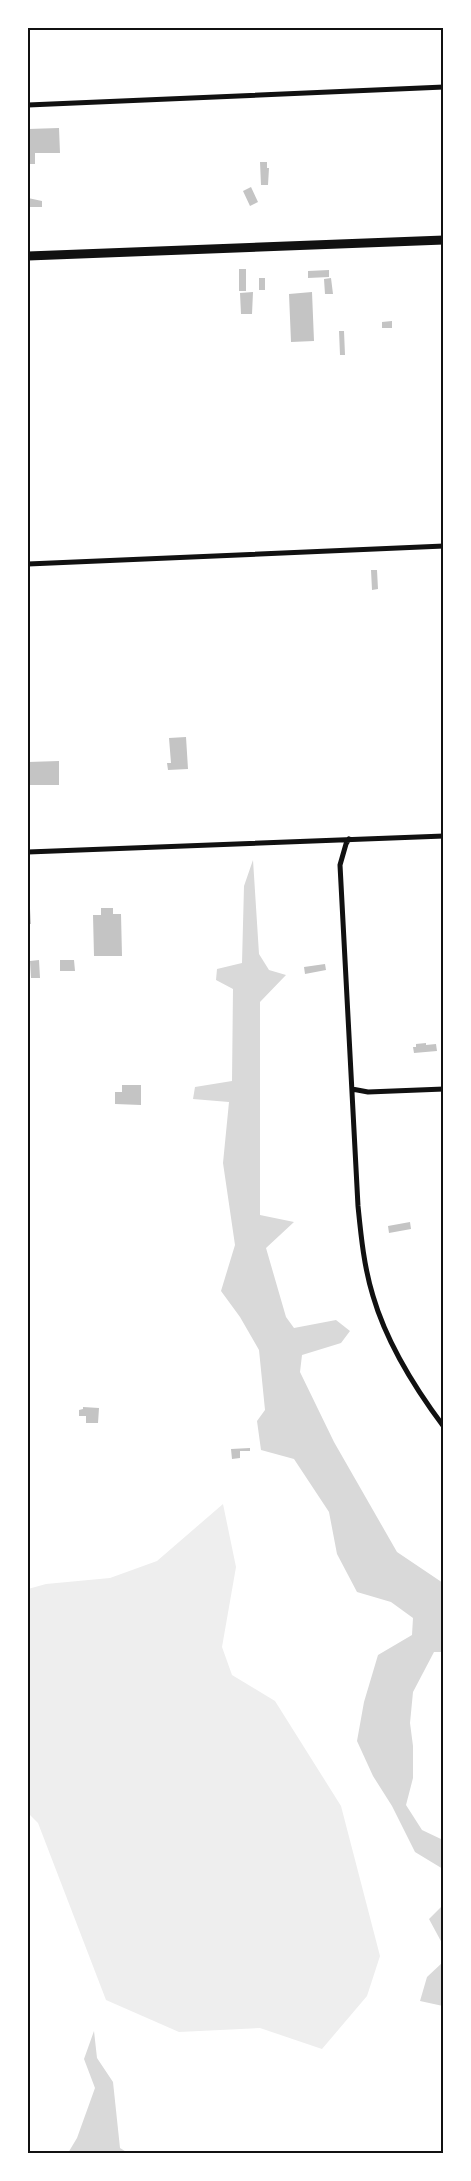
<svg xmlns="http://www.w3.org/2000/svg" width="471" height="2181" font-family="'Sofia Sans Condensed',sans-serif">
  <rect width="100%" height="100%" fill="#fff"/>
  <path fill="#eee" d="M 223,1504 L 236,1567 L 222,1647 L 232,1675 L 275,1701 L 341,1806 L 380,1956 L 367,1996 L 322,2049 L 260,2028 L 179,2032 L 106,2000 L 38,1823 L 28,1813 L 28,1589 L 46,1584 L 110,1578 L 157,1561 Z"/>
  <path fill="#d9d9d9" d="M 253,860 L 259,954 L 269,970 L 286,975 L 260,1002 L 260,1215 L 294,1222 L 266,1248 L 286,1317 L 294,1328 L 336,1320 L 350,1331 L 341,1343 L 302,1355 L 300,1372 L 334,1442 L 397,1552 L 443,1583 L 443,1652 L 434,1652 L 413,1692 L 410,1723 L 413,1746 L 413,1778 L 406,1805 L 422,1830 L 443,1840 L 443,1869 L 415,1852 L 392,1806 L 373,1776 L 357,1741 L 364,1702 L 378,1655 L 412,1635 L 413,1618 L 391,1602 L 357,1592 L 337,1554 L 329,1512 L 294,1459 L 261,1450 L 257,1421 L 265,1410 L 259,1350 L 240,1317 L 221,1291 L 235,1245 L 223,1163 L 229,1102 L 193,1099 L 195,1087 L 232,1081 L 233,989 L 216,980 L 217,969 L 242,963 L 244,886 Z
    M 443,1905 L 443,1945 L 429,1919 Z
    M 443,1962 L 443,2006 L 420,2001 L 427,1977 Z
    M 94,2031 L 97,2058 L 113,2082 L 120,2148 L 128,2153 L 68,2153 L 77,2138 L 95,2088 L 84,2059 Z"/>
  <path fill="#c4c4c4" d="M 59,128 L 60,153 L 35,153 L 35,164 L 28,164 L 28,129 Z
    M 260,162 L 267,162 L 267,168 L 269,168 L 268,185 L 261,185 Z
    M 251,187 L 258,202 L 250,206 L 243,191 Z
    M 28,198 L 42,201 L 42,207 L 28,207 Z
    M 239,269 L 246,269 L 246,291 L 239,291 Z
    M 329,270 L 329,277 L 308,278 L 308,271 Z
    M 259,278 L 265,278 L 265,290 L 259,290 Z
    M 331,278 L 333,294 L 325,294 L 324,279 Z
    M 253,292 L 252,314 L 241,314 L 240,293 Z
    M 312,292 L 314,341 L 291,342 L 289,294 Z
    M 392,321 L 392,328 L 382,328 L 382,322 Z
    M 339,331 L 344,331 L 345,355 L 340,355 Z
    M 371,570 L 377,570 L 378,589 L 372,590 Z
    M 186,737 L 188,769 L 168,770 L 167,763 L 171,763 L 169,738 Z
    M 59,761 L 59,785 L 28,785 L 28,762 Z
    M 28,893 L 29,893 L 31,924 L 28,924 Z
    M 101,908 L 113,908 L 113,914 L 121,914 L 122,956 L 94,956 L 93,915 L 101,915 Z
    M 39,960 L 40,978 L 31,978 L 30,961 Z
    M 60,960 L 74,960 L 75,971 L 60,971 Z
    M 325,964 L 326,970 L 305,974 L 304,967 Z
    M 426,1043 L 426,1045 L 436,1044 L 437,1051 L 414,1053 L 413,1047 L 416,1047 L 416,1044 Z
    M 122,1085 L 141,1085 L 141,1105 L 115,1104 L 115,1092 L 122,1092 Z
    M 410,1222 L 411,1229 L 389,1233 L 388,1226 Z
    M 83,1407 L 99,1408 L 98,1423 L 86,1423 L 86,1416 L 79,1416 L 79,1410 L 83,1409 Z
    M 250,1448 L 250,1451 L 240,1451 L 240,1458 L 232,1459 L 231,1449 Z"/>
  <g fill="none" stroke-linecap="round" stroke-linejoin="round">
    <path stroke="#111" stroke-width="5" d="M 28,105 L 444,87
      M 28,564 L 444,546
      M 349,839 L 346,844 L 340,865 L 358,1206 C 361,1236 364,1267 373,1296 C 387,1344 414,1387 444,1427
      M 28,852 L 444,836
      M 352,1089 L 368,1092 L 444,1089"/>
    <path stroke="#111" stroke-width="9" d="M 28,256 L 444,240"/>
  </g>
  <rect width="471" height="2181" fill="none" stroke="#ffffff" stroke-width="58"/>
  <rect x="29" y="29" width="413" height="2123" fill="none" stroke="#111" stroke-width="2"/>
</svg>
